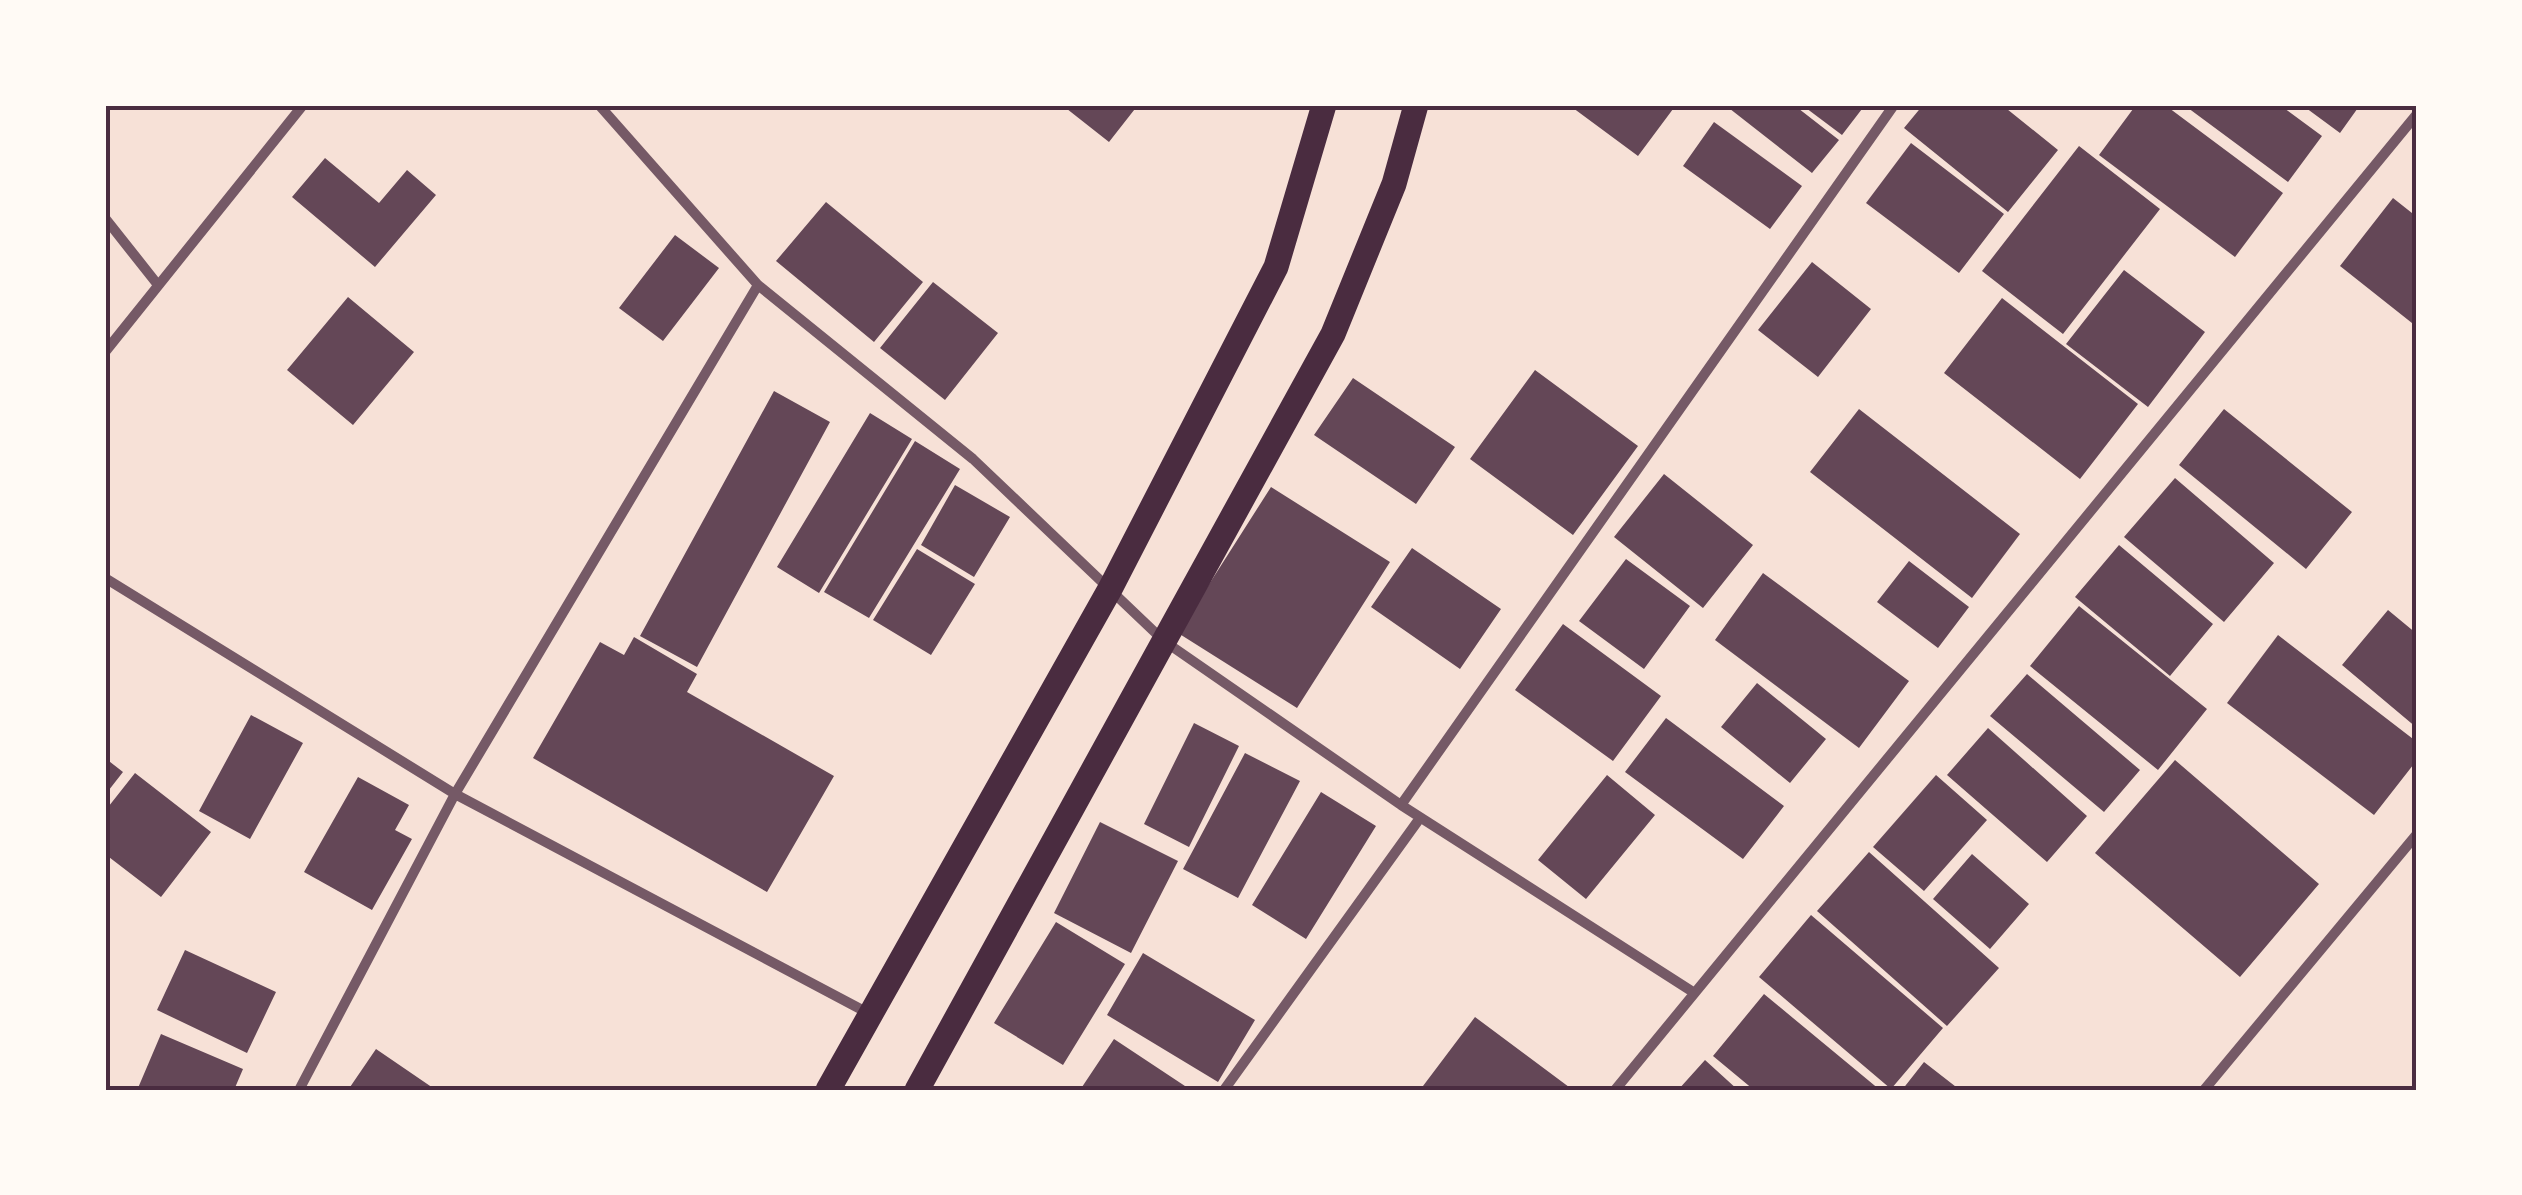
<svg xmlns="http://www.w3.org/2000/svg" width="2522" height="1195" font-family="Merriweather,serif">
  <rect width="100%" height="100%" fill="#f7e1d7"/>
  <path fill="#644757" d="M 1062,105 L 1138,105 L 1109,142 Z
    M 1569,105 L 1676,105 L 1638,156 Z
    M 1725,105 L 1794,105 L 1839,140 L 1812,173 Z
    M 1802,105 L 1865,105 L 1842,135 Z
    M 1923,105 L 2002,105 L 2058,150 L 2008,212 L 1904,128 Z
    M 2136,105 L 2165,105 L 2283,193 L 2235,257 L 2099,155 Z
    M 2184,105 L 2280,105 L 2322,136 L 2288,182 Z
    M 2302,105 L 2360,105 L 2340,133 Z
    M 1714,122 L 1802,186 L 1770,229 L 1683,166 Z
    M 1911,143 L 2004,214 L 1959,273 L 1866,203 Z
    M 2079,146 L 2160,209 L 2063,334 L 1982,271 Z
    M 325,158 L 379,203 L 407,170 L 436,195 L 375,267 L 292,197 Z
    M 2393,198 L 2417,217 L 2417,327 L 2340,266 Z
    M 826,202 L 923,282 L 874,342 L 776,261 Z
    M 675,235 L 719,268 L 663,341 L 619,308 Z
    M 1812,262 L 1871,309 L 1818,377 L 1758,330 Z
    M 2124,270 L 2205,332 L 2148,407 L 2066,344 Z
    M 933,282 L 998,333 L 945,400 L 880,348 Z
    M 348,297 L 414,352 L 353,425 L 287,370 Z
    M 2002,298 L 2138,404 L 2080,479 L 1944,373 Z
    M 1535,370 L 1638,446 L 1573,535 L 1470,459 Z
    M 1353,378 L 1455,447 L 1416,504 L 1314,435 Z
    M 774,391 L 830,422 L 697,667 L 640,636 Z
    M 1859,409 L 2020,534 L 1972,598 L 1810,472 Z
    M 2224,409 L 2352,512 L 2306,569 L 2179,465 Z
    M 870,413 L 912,439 L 819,593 L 777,567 Z
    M 915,441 L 960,469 L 869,618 L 824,592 Z
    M 1664,474 L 1753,545 L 1703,608 L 1614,537 Z
    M 2175,478 L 2274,563 L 2224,622 L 2124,537 Z
    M 955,485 L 1010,517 L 974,577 L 921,545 Z
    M 1271,487 L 1390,562 L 1297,708 L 1178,633 Z
    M 2119,545 L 2213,624 L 2170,676 L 2075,597 Z
    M 1412,548 L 1501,609 L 1460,669 L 1371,607 Z
    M 917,549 L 975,584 L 931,655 L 873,620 Z
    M 1626,559 L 1690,606 L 1644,669 L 1579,621 Z
    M 1909,561 L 1969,607 L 1938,648 L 1877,602 Z
    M 1763,573 L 1909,681 L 1859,748 L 1715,640 Z
    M 2079,606 L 2207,709 L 2158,770 L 2030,666 Z
    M 2388,610 L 2417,634 L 2417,728 L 2342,665 Z
    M 1563,624 L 1661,696 L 1613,761 L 1515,690 Z
    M 2278,635 L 2417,742 L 2417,760 L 2374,815 L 2227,703 Z
    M 634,637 L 697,674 L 687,692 L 834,776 L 767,892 L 533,758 L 600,642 L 624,655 Z
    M 2027,674 L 2140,770 L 2104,812 L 1990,716 Z
    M 1757,683 L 1826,739 L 1790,783 L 1721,727 Z
    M 251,715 L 303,743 L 250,839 L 199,811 Z
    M 1666,718 L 1784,806 L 1743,859 L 1625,772 Z
    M 1194,723 L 1239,746 L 1189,847 L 1144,824 Z
    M 1988,728 L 2087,816 L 2047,862 L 1947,775 Z
    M 1245,753 L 1300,781 L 1238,898 L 1183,869 Z
    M 105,758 L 123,772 L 105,795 Z
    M 2175,760 L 2319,884 L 2240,977 L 2095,853 Z
    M 135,773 L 211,832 L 161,897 L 105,854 L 105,811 Z
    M 1607,775 L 1655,815 L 1586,899 L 1538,860 Z
    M 1936,775 L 1987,820 L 1924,891 L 1873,847 Z
    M 358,777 L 409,805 L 395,830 L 412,839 L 372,910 L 304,872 Z
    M 1321,792 L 1376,826 L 1306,939 L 1252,905 Z
    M 1100,822 L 1178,861 L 1131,953 L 1054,913 Z
    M 1869,852 L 1999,968 L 1947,1026 L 1817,911 Z
    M 1972,854 L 2029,904 L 1990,949 L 1933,899 Z
    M 1811,915 L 1943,1028 L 1891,1089 L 1759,977 Z
    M 1056,922 L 1125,964 L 1063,1065 L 994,1023 Z
    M 185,950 L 276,992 L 247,1053 L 157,1010 Z
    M 1143,953 L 1255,1020 L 1218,1082 L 1107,1015 Z
    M 1764,994 L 1880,1090 L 1754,1090 L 1713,1056 Z
    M 1475,1017 L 1573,1090 L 1428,1090 L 1423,1086 Z
    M 161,1034 L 243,1069 L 234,1090 L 138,1088 Z
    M 1114,1039 L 1191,1090 L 1080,1090 Z
    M 376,1049 L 436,1090 L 348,1090 Z
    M 1705,1060 L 1738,1090 L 1678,1090 Z
    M 1924,1062 L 1960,1090 L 1902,1090 Z"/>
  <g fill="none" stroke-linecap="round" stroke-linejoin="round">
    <path stroke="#755966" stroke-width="10" d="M 105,218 L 158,285
      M 758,285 L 973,459 L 1164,641 L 1401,805 L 1693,992
      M 105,352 L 303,105
      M 105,578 L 455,794 L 868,1013
      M 1401,805 L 1894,105
      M 299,1090 L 455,794 L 758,285 L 599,105
      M 1224,1090 L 1420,818
      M 1615,1090 L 2417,114
      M 2204,1090 L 2417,834"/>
    <path stroke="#4a2c40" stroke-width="25" d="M 828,1090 L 1110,589 L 1276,267 L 1324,105
      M 917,1090 L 1333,334 L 1394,184 L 1416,105"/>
  </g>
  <rect width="2522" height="1195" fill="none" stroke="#fffaf5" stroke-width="215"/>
  <rect x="108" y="108" width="2306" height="980" fill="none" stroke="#4a2c40" stroke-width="4"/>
</svg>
